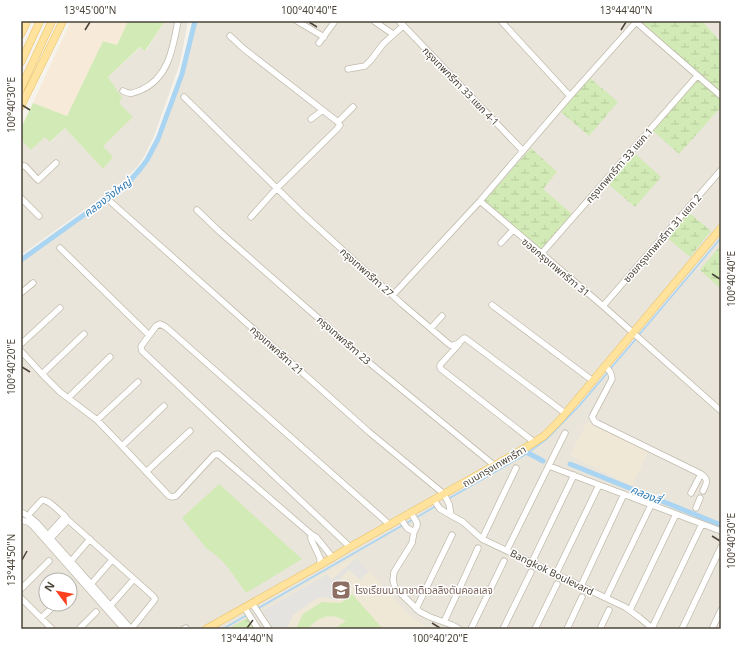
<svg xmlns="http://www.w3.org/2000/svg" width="742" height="650" font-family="'Noto Sans','Noto Sans Thai',sans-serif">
  <defs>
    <pattern id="wetland-marsh" width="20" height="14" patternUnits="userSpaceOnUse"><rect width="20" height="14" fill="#d2eab5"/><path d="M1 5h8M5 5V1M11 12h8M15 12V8" fill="none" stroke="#b6ca9c"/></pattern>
  </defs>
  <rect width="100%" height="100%" fill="#f6f3ec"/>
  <path fill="#eae5da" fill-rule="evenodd" d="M 165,21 L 188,21 L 180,63 L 154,136 L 145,155 L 137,167 L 119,185 L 21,255 L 21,140 L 31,150 L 46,136 L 51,142 L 65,128 L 103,169 L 103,147 L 118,102 L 122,97 L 108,77 L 141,47 L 146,51 Z
    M 196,21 L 721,21 L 721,629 L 21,629 L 21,261 L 131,184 L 148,163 L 161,135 L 186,67 ZM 46,580 L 70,580 L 70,604 L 46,604 Z"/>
  <path fill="#f7ead8" d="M 71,21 L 128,21 L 117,45 L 103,41 L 67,116 L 33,103 Z"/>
  <path fill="#efe8d6" d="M 587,422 L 648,452 L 632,486 L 570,455 Z
    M 355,556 L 409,615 L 417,621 L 431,629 L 274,629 L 264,613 L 264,609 Z"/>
  <path fill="#d2eab5" d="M 128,21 L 165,21 L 145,51 L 140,47 L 108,77 L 122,97 L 119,103 L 133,117 L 103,146 L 113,157 L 103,169 L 65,128 L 50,142 L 45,137 L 31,150 L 21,140 L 21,128 L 33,103 L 67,116 L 103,41 L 117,45 Z
    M 219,484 L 302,559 L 246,593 L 226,565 L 217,556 L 206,548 L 182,518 Z
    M 352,594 L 383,629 L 334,629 L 346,621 C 332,612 318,616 308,629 L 296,629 L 303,614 L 322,602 L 341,603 Z
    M 247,618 L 255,629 L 228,629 Z"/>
  <path fill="url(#wetland-marsh)" d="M 642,21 L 704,21 L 703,22 L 721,42 L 721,93 L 641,22 Z
    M 590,78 L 618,102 L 589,136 L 561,112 Z
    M 697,79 L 721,99 L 721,107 L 679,154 L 652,130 Z
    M 531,148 L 557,172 L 543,189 L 572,214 L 542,249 L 484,201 Z
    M 633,152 L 661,177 L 635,207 L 607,183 Z
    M 688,212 L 711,231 L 690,257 L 666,237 Z
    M 721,245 L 721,289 L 700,270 Z
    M 247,618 L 255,629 L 241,629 Z"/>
  <path fill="#e5e3e0" d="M 356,558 L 369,571 L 360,580 L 349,570 L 339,580 L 349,591 L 341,598 L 338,600 L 320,597 L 313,601 L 293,615 L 287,629 L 274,629 L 264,613 L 264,610 L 327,574 L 331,579 L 335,577 Z"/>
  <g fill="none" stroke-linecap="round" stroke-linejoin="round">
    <path stroke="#a9d4f2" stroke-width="1.5" d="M 638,336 L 721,238
      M 610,369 L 636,339
      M 448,499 L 528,453 L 547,439 L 580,405 L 608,372
      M 407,523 L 436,506
      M 257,609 L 403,525
      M 223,629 L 247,615"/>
    <path stroke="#a9d4f2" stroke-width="5" d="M 21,260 L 88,212 L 129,182 L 141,168 L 147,160 L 158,139 L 182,74 L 195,21
      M 528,453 L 543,461
      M 570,464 L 721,525"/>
    <g stroke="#c2bbae" stroke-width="7">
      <path id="minor" d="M 297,21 L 324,37
        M 374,21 L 387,30 L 393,34
        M 399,21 L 523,151
        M 501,21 L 570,96
        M 635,21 L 721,96
        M 230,36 L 244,49 L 338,122 L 340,125 L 337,129 L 276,189 L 251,217
        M 319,43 L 335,21
        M 348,69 L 365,66 L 371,60 L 383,44 L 403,26
        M 123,91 C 130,95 134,93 141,90 C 169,78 173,47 178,21
        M 184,97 L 303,214 L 402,304 L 450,345 C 456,346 460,342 464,338 L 465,338 L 565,413
        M 311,119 L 323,110
        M 338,122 L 353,107
        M 21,166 L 25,166 L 38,180 L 56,163
        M 21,198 L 39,216
        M 480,201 L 603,306 L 721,411
        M 112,203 L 369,432 L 444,494 L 449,504 L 451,515
        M 197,210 L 220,232 L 366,360 L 495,466
        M 501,243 L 513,230
        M 60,248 L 149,335
        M 541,254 L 697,76
        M 21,293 L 33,283
        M 393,295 L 480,201 L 570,96 L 637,21
        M 492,305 L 593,381
        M 603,306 L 721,170
        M 431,328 L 442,316
        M 21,344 L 60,308
        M 459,344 L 440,365 L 440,367 L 441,369 L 534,442
        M 21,351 L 43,375 L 60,392 L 97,420 L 122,446 L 169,496 L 172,497 L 176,496 L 214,455 L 218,454 L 311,534 L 316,537 L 333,558
        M 605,366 C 609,370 612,373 612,379 L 593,415 L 592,417 L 595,422 L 701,474 L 691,493
        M 42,374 L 84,334
        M 68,398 L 110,357
        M 97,420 L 138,382
        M 122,446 L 164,406
        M 549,466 L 721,531
        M 146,472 L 190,431
        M 701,474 C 709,480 707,482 703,491
        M 434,500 L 440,509 L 463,522 L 482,539 L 625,607 L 640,618 L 653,629
        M 696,508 L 700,498
        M 21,512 L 30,517 L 37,523 L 131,629
        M 31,512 L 42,500 C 50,500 58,511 65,516 L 47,536
        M 411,513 L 417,523 L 417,526 L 414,532 L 412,543 L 394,572 L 393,580 L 395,588 L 420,612 L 430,617 L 452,625 L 459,629
        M 401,519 L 407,528 L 414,532
        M 21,520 L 28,522 L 32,525 L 124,629
        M 68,520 L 153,596 L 155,599 L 153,602 L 132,628
        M 311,534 L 311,539 L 320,558 L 320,565
        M 482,539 L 516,468
        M 49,540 L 68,520 L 66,518
        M 350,547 L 142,351 L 141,347 L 142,345 L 156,326 L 160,324 L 166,327 L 390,525
        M 507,550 L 565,433
        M 72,560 L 90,539
        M 532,562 L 574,475
        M 556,574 L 599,485
        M 92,583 L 112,560
        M 581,586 L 624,494
        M 21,589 L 49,561
        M 70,590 L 73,587
        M 21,598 L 52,629
        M 606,598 L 651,505
        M 252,603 L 269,629
        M 111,605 L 134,579
        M 244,607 L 258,629
        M 416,609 L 452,535
        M 630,610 L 676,514
        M 41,618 L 56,604
        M 444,622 L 478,548
        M 652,628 L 702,524
        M 79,629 L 96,612
        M 184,629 L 186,628
        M 471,629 L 504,561
        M 503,629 L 531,572
        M 535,629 L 557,584
        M 567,629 L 582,597
        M 600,629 L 609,610
        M 682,629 L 721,547
        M 712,629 L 721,610"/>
    </g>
    <g stroke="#e6c16a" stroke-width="8">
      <path id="major" d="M 21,34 L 27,21
        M 21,62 L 40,21
        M 21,88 L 52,21
        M 21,106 L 63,21
        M 206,629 L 320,565 L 350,547 L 525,448 L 544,436 L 559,421 L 721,228"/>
    </g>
    <use href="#minor" stroke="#fff" stroke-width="5.5"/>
    <use href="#major" stroke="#ffe39c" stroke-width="7"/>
  </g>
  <path fill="none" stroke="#4b4439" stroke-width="1.5" d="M 309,22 L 317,27M 85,30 L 90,22M 621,30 L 626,22M 22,105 L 30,110M 712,274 L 720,279M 22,367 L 30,372M 712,536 L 720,541M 22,560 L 27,551M 432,623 L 440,628M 247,628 L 253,620"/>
  <defs>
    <g id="school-square" transform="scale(1)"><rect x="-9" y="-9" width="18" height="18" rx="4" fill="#8d6e63" stroke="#fff"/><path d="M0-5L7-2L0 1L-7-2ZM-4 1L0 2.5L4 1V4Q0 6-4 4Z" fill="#fff"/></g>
  </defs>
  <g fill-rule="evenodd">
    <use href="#school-square" x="341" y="590"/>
  </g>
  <g text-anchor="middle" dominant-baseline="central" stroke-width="3" stroke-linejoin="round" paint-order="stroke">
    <g font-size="10" fill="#4b4439" stroke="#fff">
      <text transform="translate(461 86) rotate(46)">กรุงเทพกรีฑา 33 แยก 4-1</text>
      <text transform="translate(619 165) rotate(-49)">กรุงเทพกรีฑา 33 แยก 1</text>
      <text transform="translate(662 238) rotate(-49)">ซอยกรุงเทพกรีฑา 31 แยก 2</text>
      <text transform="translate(556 267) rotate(40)">ซอยกรุงเทพกรีฑา 31</text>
      <text transform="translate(367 272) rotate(42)">กรุงเทพกรีฑา 27</text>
      <text transform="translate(344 340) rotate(41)">กรุงเทพกรีฑา 23</text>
      <text transform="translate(277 350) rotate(42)">กรุงเทพกรีฑา 21</text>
      <text transform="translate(494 466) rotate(-30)">ถนนกรุงเทพกรีฑา</text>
      <text transform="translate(552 572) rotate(26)">Bangkok Boulevard</text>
    </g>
    <g font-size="10" fill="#785e54" stroke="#fff" text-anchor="start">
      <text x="355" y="590">โรงเรียนนานาชาติเวลลิงตันคอลเลจ</text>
    </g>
    <g font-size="11" font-style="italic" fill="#2e7ab2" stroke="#fff">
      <text transform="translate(107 197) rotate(-37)">คลองวังใหญ่</text>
      <text transform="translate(646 494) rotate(22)">คลองสี่</text>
    </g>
  </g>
  <rect width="742" height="650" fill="none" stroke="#ffffff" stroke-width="44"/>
  <g transform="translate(58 592) rotate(302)"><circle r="19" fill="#ffffff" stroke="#b7b4b0"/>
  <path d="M0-3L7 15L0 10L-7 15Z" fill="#fc3f1d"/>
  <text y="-6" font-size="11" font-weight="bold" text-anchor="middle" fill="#4b4439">N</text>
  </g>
  <rect x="22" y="22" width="698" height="606" fill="none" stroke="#4b4439" stroke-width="1.5"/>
  <g font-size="10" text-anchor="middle" fill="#4b4439">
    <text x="90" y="14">13°45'00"N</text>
    <text x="309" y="14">100°40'40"E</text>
    <text x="626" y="14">13°44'40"N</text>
    <text transform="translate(11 105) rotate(-90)" y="4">100°40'30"E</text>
    <text transform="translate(731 279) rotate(-90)" y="4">100°40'40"E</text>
    <text transform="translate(11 367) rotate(-90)" y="4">100°40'20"E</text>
    <text transform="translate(731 541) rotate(-90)" y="4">100°40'30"E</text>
    <text transform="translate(11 560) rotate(-90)" y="4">13°44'50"N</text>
    <text x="247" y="642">13°44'40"N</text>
    <text x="440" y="642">100°40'20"E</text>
  </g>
</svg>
